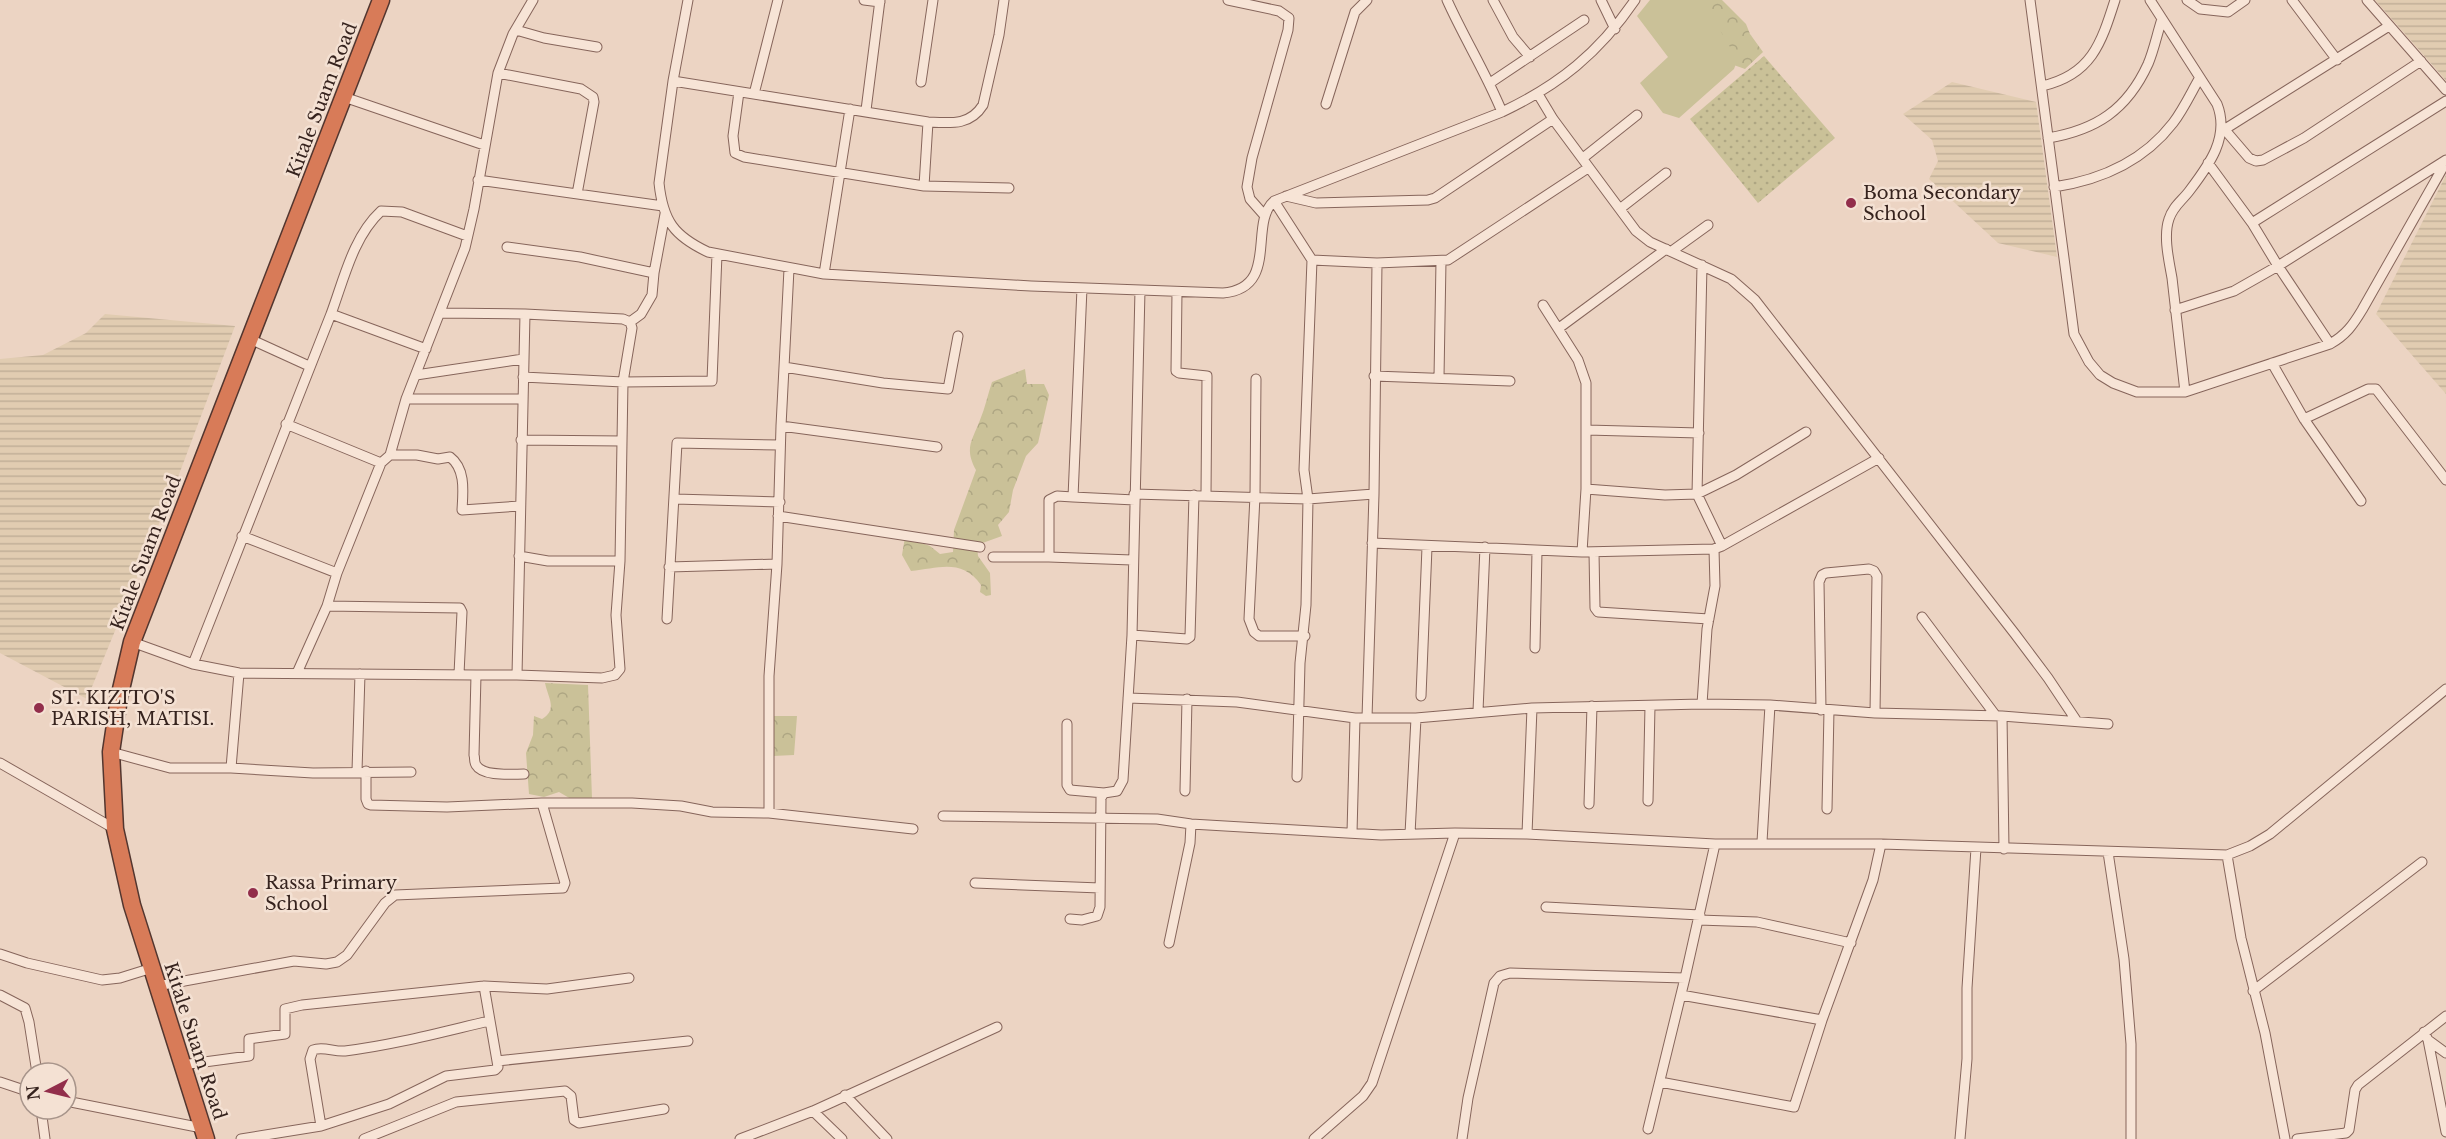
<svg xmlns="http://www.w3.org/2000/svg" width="2446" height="1139" font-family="'Libre Baskerville',serif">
  <defs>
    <pattern id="farmland-rules" width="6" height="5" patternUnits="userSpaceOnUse" patternTransform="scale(1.5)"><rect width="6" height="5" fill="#e1ccb1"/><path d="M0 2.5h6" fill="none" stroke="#c2af98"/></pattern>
    <pattern id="forest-crowns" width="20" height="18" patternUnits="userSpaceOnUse" patternTransform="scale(1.5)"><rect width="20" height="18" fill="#cac198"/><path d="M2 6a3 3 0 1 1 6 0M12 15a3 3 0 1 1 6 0" fill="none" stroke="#aea683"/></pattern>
    <pattern id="park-dots" width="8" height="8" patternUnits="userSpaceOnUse" patternTransform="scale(1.5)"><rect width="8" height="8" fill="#cac198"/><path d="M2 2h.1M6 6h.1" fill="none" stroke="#aea683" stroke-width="1.8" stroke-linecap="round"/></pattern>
  </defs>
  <rect width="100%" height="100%" fill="#ecd4c3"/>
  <path fill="url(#farmland-rules)" d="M 2375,0 L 2446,0 L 2446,81 L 2443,77 Z
    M 1952,82 L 2036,102 L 2057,257 L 1998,243 L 1929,179 L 1938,161 L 1932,140 L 1903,114 Z
    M 2446,175 L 2446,394 L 2376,314 Z
    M 105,314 L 235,326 L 175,485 L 87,699 L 0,653 L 0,359 L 43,355 L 86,333 Z"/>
  <path fill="#cac198" d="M 1650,0 L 1704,0 L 1740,53 L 1734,69 L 1679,118 L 1663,113 L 1640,83 L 1668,57 L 1637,16 Z"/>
  <path fill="url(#forest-crowns)" d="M 1702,0 L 1722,0 L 1746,24 L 1750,34 L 1763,52 L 1745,69 L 1731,64 L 1730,47 Z
    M 1025,369 L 1027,384 L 1044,384 L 1049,395 L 1038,443 L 1026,456 L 1013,490 L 1009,512 L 998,525 L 1002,536 L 977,545 L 978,556 L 990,573 L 991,595 L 986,596 L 980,592 L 981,585 C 962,558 939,568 911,571 L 902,555 L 905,537 L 930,546 L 940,554 L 953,552 L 954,530 L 976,470 C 964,448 972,441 980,420 C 985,408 988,394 992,382 Z
    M 545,683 L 588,685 L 592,798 L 571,799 L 559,792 L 544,797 L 529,794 L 526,753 L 533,735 L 534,716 L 542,719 C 558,709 548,698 545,683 Z
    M 773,716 L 797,716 L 794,755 L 773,756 Z"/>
  <path fill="url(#park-dots)" d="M 1764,56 L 1835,138 L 1758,203 L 1690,119 Z"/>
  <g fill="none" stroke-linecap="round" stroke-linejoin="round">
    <g stroke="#86655b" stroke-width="11">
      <path id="street" d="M 688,0 L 673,81 L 659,183 C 663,221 674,236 708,252 L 824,274 L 1031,286 L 1223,293 C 1280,288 1248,224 1274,201 L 1502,112 C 1559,85 1599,53 1635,0
        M 864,0 L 880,2
        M 1228,0 L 1279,11 L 1289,18 L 1288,30 L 1252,158 L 1247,187 L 1250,199 L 1265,216
        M 1447,0 C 1464,38 1486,73 1502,112
        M 1493,0 L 1513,37 L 1530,57
        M 1601,0 L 1615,29
        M 2030,0 L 2074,334 L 2089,362 L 2100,375 L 2113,383 L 2137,392 L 2185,392 L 2330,344 C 2346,335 2353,325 2362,310 L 2446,162
        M 2150,0 L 2217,104 C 2230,137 2209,165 2190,190 C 2182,201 2173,206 2169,219 C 2163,236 2169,261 2172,278 C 2176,316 2181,354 2185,392
        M 2187,0 L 2200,9 L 2228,12 L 2245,0
        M 2292,0 L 2337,60
        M 2367,0 L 2446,90
        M 516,30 L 544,38 L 597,47
        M 498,73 L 581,89 L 593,97 L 594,102 L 577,194
        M 673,81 L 928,122 C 950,123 970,126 983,105 L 999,35 L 1004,0
        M 921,82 L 933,0
        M 1490,83 L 1584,20
        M 2042,86 C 2091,75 2101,44 2115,0
        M 739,92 L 733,136 L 735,153 L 744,157 L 924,186 L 928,122
        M 754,94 L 778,0
        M 1538,94 L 1553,119 L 1636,231 L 1650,242 L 1731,279 L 1755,300 L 2015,634 L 2048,678 L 2076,720
        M 344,97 L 484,145
        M 1326,104 L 1355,12 L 1367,0
        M 866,110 L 880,0
        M 2225,130 L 2249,158 L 2256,161 L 2263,160 L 2304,138 L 2421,61
        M 2222,131 L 2389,26
        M 2048,138 C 2096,130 2127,110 2148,64 C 2154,50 2157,34 2162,19
        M 1583,158 L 1637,115
        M 2208,163 L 2252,223 L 2278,266 L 2446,160
        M 478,180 L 663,206
        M 924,186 L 1009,188
        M 2054,187 C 2101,180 2143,162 2173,123 C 2183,110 2191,93 2199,79
        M 1286,196 L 1316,203 L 1428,200 L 1435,198 L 1553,119
        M 1274,201 L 1312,260 L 1377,263
        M 1621,208 L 1666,173
        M 2252,223 L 2446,101
        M 507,247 L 580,257 L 654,273
        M 1672,251 L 1708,225
        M 824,274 L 850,109
        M 1082,288 L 1073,497 L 1135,500
        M 1177,292 L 1176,371 L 1179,373 L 1207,376 L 1206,494
        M 1543,305 L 1578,360 L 1586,383 L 1586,489 L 1582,552
        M 2175,310 L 2234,291 L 2278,266 L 2330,344
        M 440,313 L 525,314 L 623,319 L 630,322
        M 630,322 L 641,314 L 652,295 L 654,273 L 665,214
        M 1559,328 L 1666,249
        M 250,339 L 309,366
        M 426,349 L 331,314 C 344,279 353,237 381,211 L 402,212 L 467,236
        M 2272,363 L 2304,419 L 2361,501
        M 784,367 L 883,383 L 948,389 L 958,336
        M 416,375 L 523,359
        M 1374,376 L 1510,381
        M 523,377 L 623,382 L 712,381 L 717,254
        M 1439,377 L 1441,261
        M 1256,379 L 1255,496 L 1249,619 L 1254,632 L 1259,636 L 1305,636
        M 406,399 L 522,399
        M 2304,419 L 2368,389 L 2376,389 L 2446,480
        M 286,424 L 381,463
        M 781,426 L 937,447
        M 1587,430 L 1699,433
        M 521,440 L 622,441
        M 390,455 L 417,455 L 438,459 L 450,457 C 466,469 463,492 462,510 L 520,506
        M 1586,489 L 1665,495 L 1697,494 L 1702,265
        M 1134,494 L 1308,499 L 1374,494
        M 675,499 L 780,502
        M 778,516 L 980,547
        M 242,536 L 337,573
        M 1372,543 L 1582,552 L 1714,549 L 1722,546 L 1879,458
        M 1722,546 L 1697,494 L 1736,475 L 1806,432
        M 1594,552 L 1595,608 L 1598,612 L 1709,619
        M 519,556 L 548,561 L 620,561 L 623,382 L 632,328 L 630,322
        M 993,557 L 1049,557 L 1132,560
        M 1049,557 L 1049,500 L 1057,496 L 1073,497
        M 669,567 L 777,564
        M 327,606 L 460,608 L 462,612 L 459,674
        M 1922,617 L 1996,716
        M 667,619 L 677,443 L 780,445
        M 1132,635 L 1187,639 L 1190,637 L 1194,495
        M 132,642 L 193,664 L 239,673 L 476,675 L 474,755 C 475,758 474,762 476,765 C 483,777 512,774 524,774
        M 1535,648 L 1537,551
        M 193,664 L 331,314
        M 297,673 L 327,606 L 337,573 L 381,463 L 390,455 L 406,399 L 465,248 L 474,209 L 498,73 L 513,34 L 533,0
        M 476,675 L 517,675 L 525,314
        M 517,675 L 602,678 L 615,675 L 620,669 L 616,615 L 620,561
        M 1421,696 L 1427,547
        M 1128,698 L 1237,702 L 1355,718 L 1416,718 L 1532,708 L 1702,704 L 1770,705 L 1875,713 L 2002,716 L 2108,724
        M 1702,704 L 1707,629 L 1715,586 L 1714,549
        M 1821,710 L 1819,582 L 1822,575 L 1826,573 L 1869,569 L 1874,571 L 1877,576 L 1875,713
        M 1478,711 L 1485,547
        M 2002,716 L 2004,849
        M 1367,718 L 1374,494 L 1377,263 L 1448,260 L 1588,168
        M 1067,724 L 1067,785 L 1070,790 L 1104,793
        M 111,752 L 170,768 L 231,768 L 239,673
        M 0,763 L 115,829
        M 231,768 L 313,773 L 411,772
        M 357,771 L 360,674
        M 366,771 L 366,799 L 368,804 L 371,805 L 447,807 L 542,803 L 632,803 L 681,806 L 712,812 L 769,813 L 913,829
        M 1297,777 L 1300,663 L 1306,605 L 1308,499 L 1304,470 L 1312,260
        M 1185,791 L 1187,699
        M 1648,801 L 1650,706
        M 1589,804 L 1592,706
        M 1827,809 L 1829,710
        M 769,813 L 769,676 L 777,564 L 781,426 L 789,269
        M 943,816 L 1157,819 L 1191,824 L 1381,835 L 1455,833 L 1527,834 L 1715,844 L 1881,844 L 2227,855 L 2250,846 L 2270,834 L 2446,689
        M 1352,833 L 1355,718
        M 1410,834 L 1416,718
        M 1527,834 L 1532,708
        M 1762,842 L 1770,705
        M 2108,852 L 2124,959 L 2131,1044 L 2131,1139
        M 2227,855 L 2241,938 L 2265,1033 L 2285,1139
        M 975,883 L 1100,888
        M 1546,907 L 1700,915
        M 1070,919 L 1082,920 L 1097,916 L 1100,907 L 1101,798 L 1104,793 L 1117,791 L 1123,780 L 1132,635 L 1140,290
        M 1699,920 L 1757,922 L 1851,943
        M 1169,943 L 1190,843 L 1191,824
        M 0,954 L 27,963 L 102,980 L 120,978 L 152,968
        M 157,986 L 294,961 L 326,964 L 337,962 L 347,955 L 385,903 L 395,895 L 563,888 L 565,883 L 542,803
        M 484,986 L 497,1061
        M 2253,991 L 2422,862
        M 0,995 L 25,1008 L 29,1022 L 37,1073
        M 1681,995 L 1822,1020
        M 2424,1032 L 2428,1040 L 2446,1132
        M 2428,1040 L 2446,1053
        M 182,1065 L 249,1056 L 249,1039 L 285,1034 L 285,1009 L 302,1005 L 484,986 L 547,989 L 629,978
        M 0,1082 L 30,1092
        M 1660,1082 L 1794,1107 L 1822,1020 L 1873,880 L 1881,844
        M 845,1095 L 887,1139
        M 66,1101 L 202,1128
        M 41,1109 L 45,1139
        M 813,1111 L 842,1139
        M 321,1126 L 310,1059 L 313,1050 C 323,1046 334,1052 345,1051 C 394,1045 442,1032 489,1021
        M 1648,1129 L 1685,978 L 1715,844
        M 241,1139 L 321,1126 L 389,1104 L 446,1076 L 495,1070 L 498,1067 L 497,1061 L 688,1041
        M 364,1139 L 456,1102 L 565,1091 L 571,1096 L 574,1120 L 579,1123 L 664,1109
        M 740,1139 L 813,1111 L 997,1027
        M 1314,1139 L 1363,1096 L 1372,1083 L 1455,833
        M 1462,1139 L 1468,1098 L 1494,983 L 1500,976 L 1510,973 L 1685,978
        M 1960,1139 L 1967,1059 L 1967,988 L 1976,848
        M 2297,1139 L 2346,1133 L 2349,1130 L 2355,1090 L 2358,1085 L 2446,1016"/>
    </g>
    <g stroke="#53362f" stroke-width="19">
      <path id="highway" d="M 206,1139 L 132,905 L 115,829 L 111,752 L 119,698 L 132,642 L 381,0"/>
    </g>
    <use href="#street" stroke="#f7e4d6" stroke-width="9"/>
    <use href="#highway" stroke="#d87b58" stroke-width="16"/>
  </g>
  <g fill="#922e4b" stroke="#f4e1d3" stroke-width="2">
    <circle cx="1851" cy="203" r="6"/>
    <circle cx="39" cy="708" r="6"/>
    <circle cx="253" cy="893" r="6"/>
  </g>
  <g text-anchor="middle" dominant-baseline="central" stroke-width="5" stroke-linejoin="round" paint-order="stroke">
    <g font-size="18" fill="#36231e" stroke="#f4e1d3">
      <text transform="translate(322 100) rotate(-69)">Kitale Suam Road</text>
      <text transform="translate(146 553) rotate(-69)">Kitale Suam Road</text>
      <text transform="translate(195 1041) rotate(72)">Kitale Suam Road</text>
    </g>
    <g font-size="18" fill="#36231e" stroke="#f4e1d3" text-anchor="start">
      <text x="1863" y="193">Boma Secondary<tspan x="1863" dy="21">School</tspan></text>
      <text x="51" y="698">ST. KIZITO'S<tspan x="51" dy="21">PARISH, MATISI.</tspan></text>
      <text x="265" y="883">Rassa Primary<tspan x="265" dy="21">School</tspan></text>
    </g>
  </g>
  <g transform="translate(48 1091) rotate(263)"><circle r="28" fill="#f4e1d3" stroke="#a8958b" stroke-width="1.5"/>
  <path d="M0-4.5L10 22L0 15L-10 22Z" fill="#922e4b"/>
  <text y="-9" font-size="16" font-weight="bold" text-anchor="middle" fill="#36231e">N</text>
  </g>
</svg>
